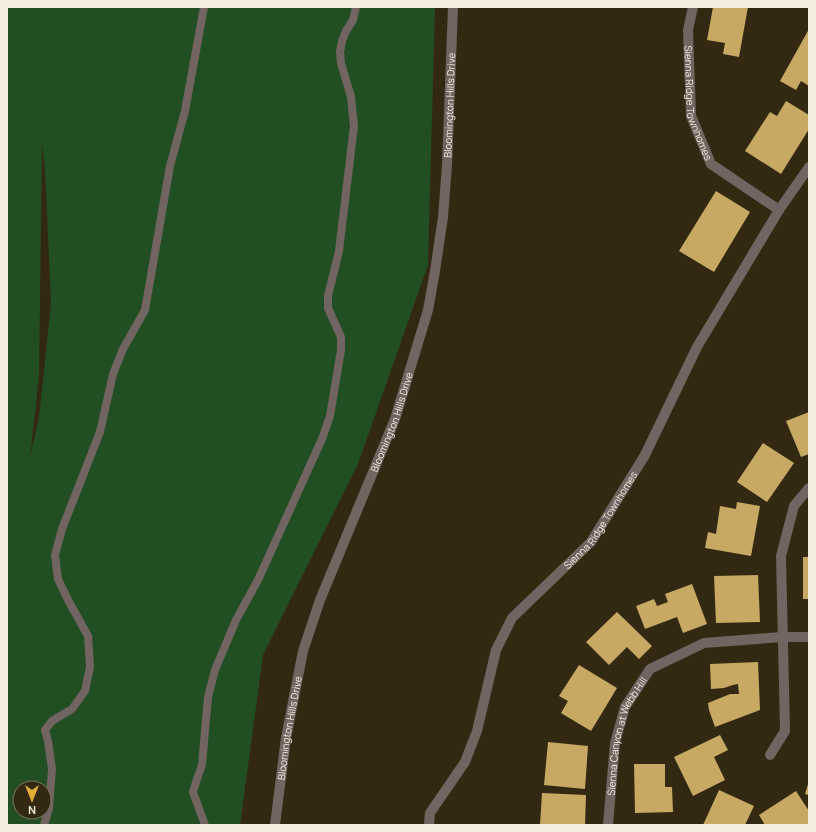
<svg xmlns="http://www.w3.org/2000/svg" width="816" height="832" font-family="Manrope,sans-serif">
  <rect width="100%" height="100%" fill="#332912"/>
  <path fill="#224e23" fill-rule="evenodd" d="M 7,7 L 435,7 L 428,265 L 358,464 L 263,655 L 240,825 L 7,825 ZM 42,145 L 45,168 L 51,304 L 39,417 L 30,457 L 39,376 ZM 20,788 L 44,788 L 44,812 L 20,812 Z"/>
  <path fill="#c7a964" d="M 713,7 L 748,7 L 739,57 L 723,54 L 725,43 L 707,40 Z
    M 809,29 L 809,86 L 801,81 L 796,90 L 780,81 Z
    M 786,101 L 809,115 L 809,129 L 781,174 L 745,151 L 770,112 L 777,116 Z
    M 716,191 L 750,212 L 714,272 L 679,251 Z
    M 809,412 L 809,454 L 801,457 L 786,421 Z
    M 763,443 L 794,463 L 767,502 L 737,482 Z
    M 737,502 L 760,506 L 751,556 L 705,548 L 708,532 L 716,534 L 720,506 L 736,509 Z
    M 803,557 L 809,557 L 809,599 L 803,599 Z
    M 758,575 L 760,622 L 716,623 L 714,576 Z
    M 692,584 L 707,624 L 683,633 L 677,617 L 645,629 L 636,606 L 654,599 L 657,606 L 668,602 L 665,594 Z
    M 617,612 L 652,646 L 639,659 L 627,647 L 609,665 L 586,642 Z
    M 758,662 L 760,710 L 715,727 L 709,710 L 708,703 L 730,694 L 739,694 L 738,684 L 733,685 L 724,688 L 711,689 L 710,664 Z
    M 579,665 L 617,688 L 591,731 L 561,713 L 568,701 L 559,696 Z
    M 720,735 L 728,750 L 714,757 L 725,780 L 693,796 L 674,757 Z
    M 548,742 L 588,746 L 585,789 L 544,785 Z
    M 634,764 L 665,764 L 665,787 L 672,787 L 673,812 L 635,813 Z
    M 809,781 L 809,795 L 805,794 Z
    M 719,790 L 754,806 L 745,825 L 703,825 Z
    M 796,791 L 809,811 L 809,825 L 765,825 L 759,815 Z
    M 542,793 L 586,795 L 585,825 L 540,825 Z"/>
  <g fill="none" stroke-linecap="round" stroke-linejoin="round">
    <path stroke="#716461" stroke-width="8" d="M 44,825 L 49,808 L 52,769 L 48,741 L 45,730 L 52,721 L 72,709 L 85,691 L 90,667 L 88,636 L 68,600 L 58,579 L 55,555 L 62,529 L 100,432 L 113,374 L 123,349 L 145,310 L 170,166 L 185,111 L 204,7
      M 205,825 L 193,792 L 197,779 L 202,765 L 208,697 L 215,670 L 236,620 L 258,580 L 322,439 L 330,416 L 341,350 L 341,337 L 328,308 L 328,296 L 339,251 L 354,126 L 351,97 L 341,63 L 340,52 L 342,41 L 346,31 L 353,20 L 356,7"/>
    <g stroke="#716461" stroke-width="10">
      <path id="s1" d="M 693,7 L 688,30 L 691,116 L 711,164 L 779,210"/>
      <path d="M 770,755 L 785,731 L 781,556 L 794,506 L 809,488"/>
      <path id="s2" d="M 429,825 L 430,813 L 465,762 L 477,731 L 496,650 L 512,618 L 591,542 L 645,455 L 697,347 L 779,210 L 809,167"/>
      <path id="s3" d="M 608,825 L 615,743 L 625,707 L 650,669 L 704,643 L 782,637 L 809,637"/>
    </g>
    <path stroke="#716461" stroke-width="10" id="s4" d="M 275,825 L 286,738 L 303,651 L 320,600 L 395,419 L 428,310 L 435,271 L 443,217 L 447,165 L 453,7"/>
  </g>
  <g text-anchor="middle" dominant-baseline="central" stroke-width="4" stroke-linejoin="round" paint-order="stroke">
    <g font-size="10" fill="#f5eee0" stroke="#332912">
      <text stroke="none"><textPath href="#s1" startOffset="98">Sienna Ridge Townhomes</textPath></text>
      <text stroke="none"><textPath href="#s4" startOffset="746">Bloomington Hills Drive</textPath></text>
      <text stroke="none"><textPath href="#s4" startOffset="422">Bloomington Hills Drive</textPath></text>
      <text stroke="none"><textPath href="#s2" startOffset="359">Sienna Ridge Townhomes</textPath></text>
      <text stroke="none"><textPath href="#s4" startOffset="98">Bloomington Hills Drive</textPath></text>
      <text stroke="none"><textPath href="#s3" startOffset="92">Sienna Canyon at Webb Hill</textPath></text>
    </g>
  </g>
  <rect width="816" height="832" fill="none" stroke="#f5eee0" stroke-width="16"/>
  <g transform="translate(32 800) rotate(180)"><circle r="19" fill="#332912" stroke="#817864"/>
  <path d="M0-3L7 15L0 10L-7 15Z" fill="#e3ae35"/>
  <text y="-6" font-size="11" font-weight="bold" text-anchor="middle" fill="#f5eee0">N</text>
  </g>
</svg>
